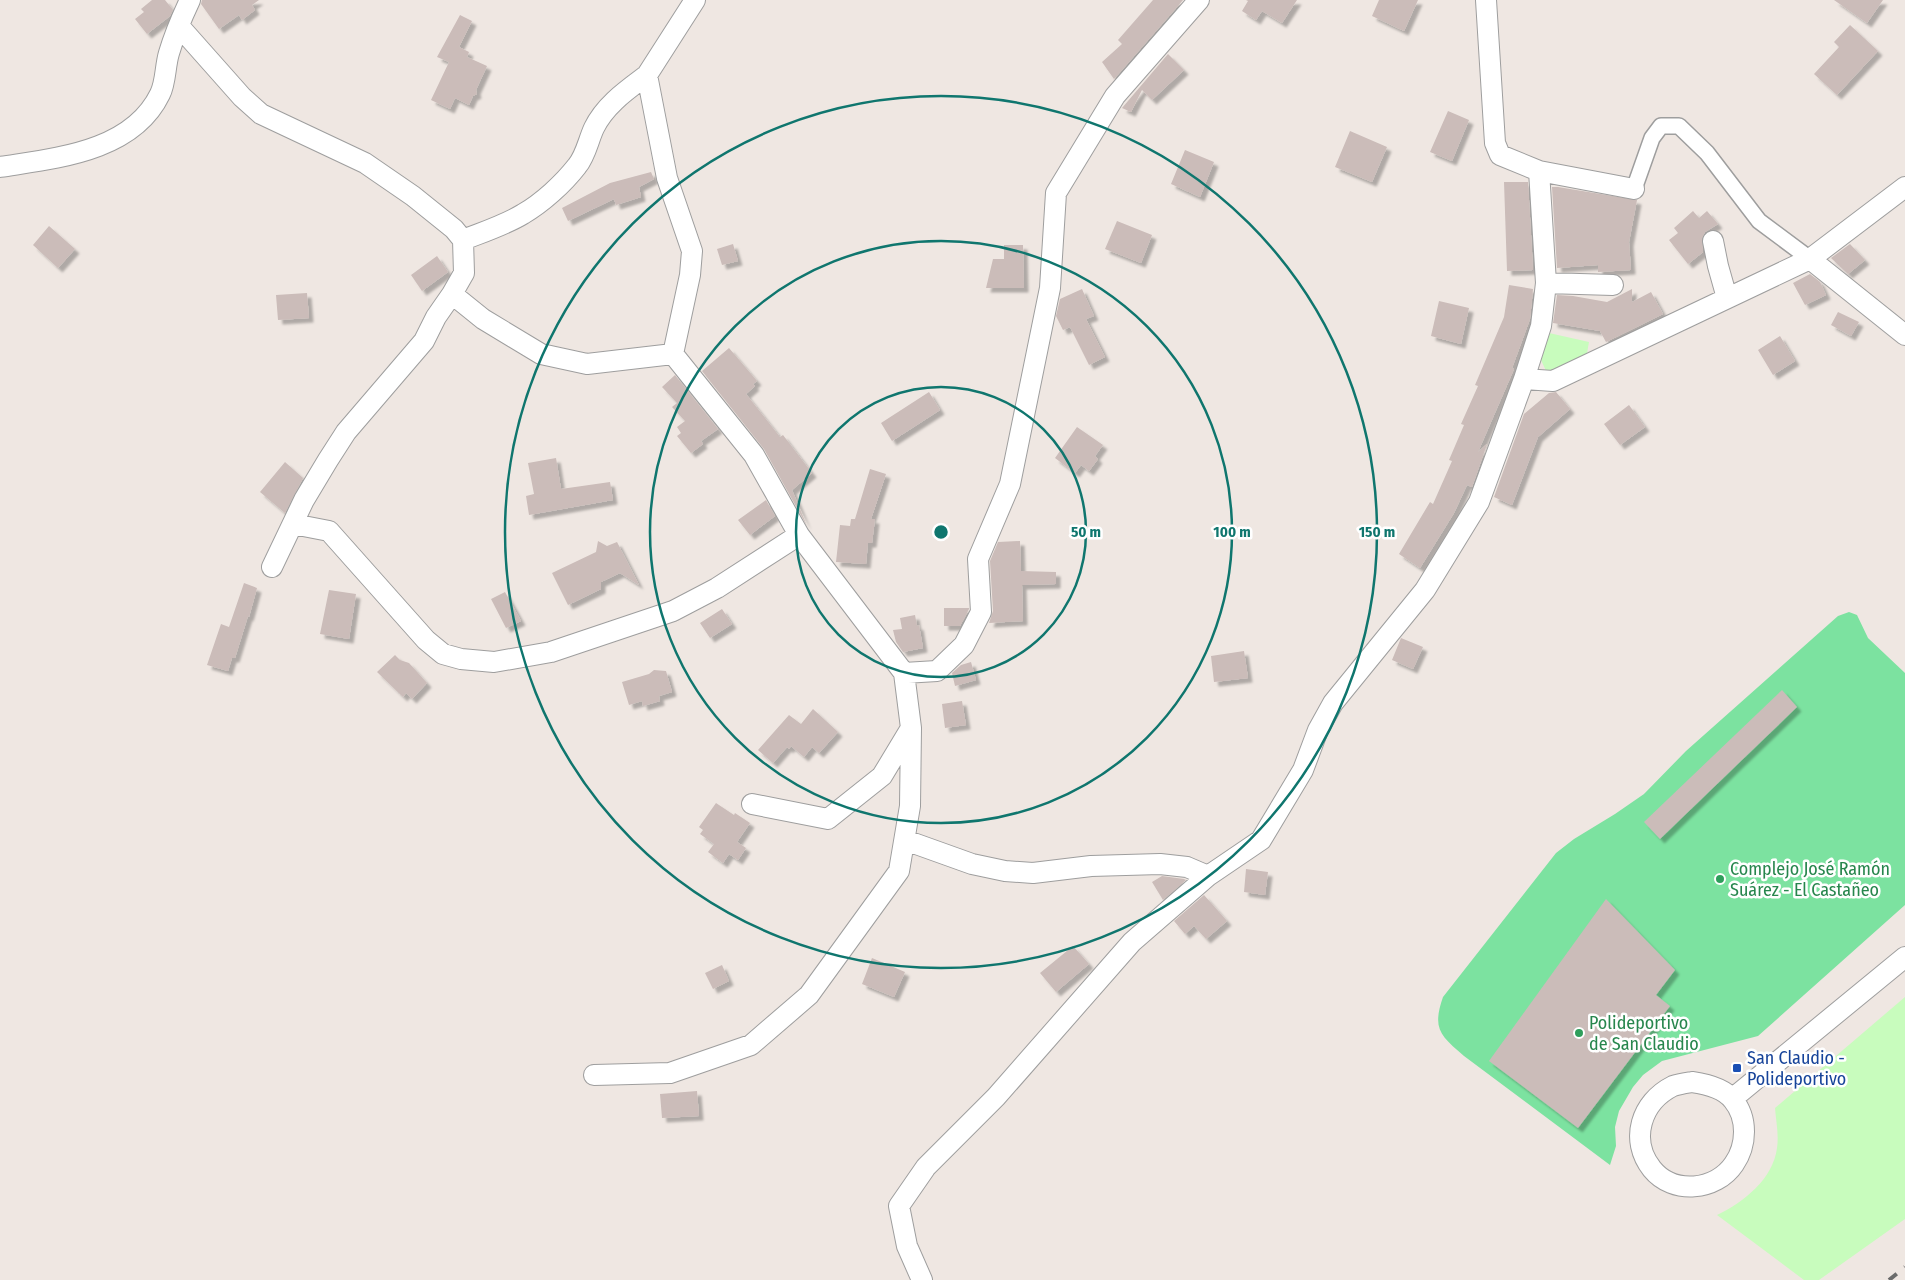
<svg xmlns="http://www.w3.org/2000/svg" width="1905" height="1280" font-family="'Fira Sans Condensed',sans-serif">
  <defs>
    <filter id="shadow"><feDropShadow dx="4.5" dy="4.5" stdDeviation="1" flood-color="#0004"/></filter>
  </defs>
  <rect width="100%" height="100%" fill="#efe7e2"/>
  <path fill="#c8fcbd" d="M 1549,333 L 1589,342 L 1586,359 L 1547,373 L 1541,360 Z
    M 1905,997 L 1905,1219 L 1819,1280 L 1804,1280 L 1717,1215 C 1744,1202 1773,1179 1777,1148 C 1779,1135 1776,1121 1775,1108 Z"/>
  <path fill="#7ce2a0" d="M 1849,612 L 1857,615 L 1868,638 L 1905,673 L 1905,905 L 1758,1036 L 1662,1061 L 1643,1075 L 1633,1087 L 1619,1111 L 1615,1127 L 1616,1146 L 1610,1165 L 1464,1056 C 1440,1035 1432,1029 1443,997 L 1556,853 L 1574,839 L 1615,814 L 1644,794 L 1686,751 L 1838,616 Z"/>
  <path fill="#cbbcb9" filter="url(#shadow)" d="M 152,0 L 165,0 L 173,10 L 170,16 L 147,34 L 135,19 L 144,12 L 141,9 Z
    M 202,0 L 259,0 L 252,5 L 255,10 L 242,20 L 239,15 L 219,29 L 201,4 Z
    M 1153,0 L 1183,0 L 1114,79 L 1102,62 L 1122,44 L 1118,40 Z
    M 1246,0 L 1297,0 L 1282,23 L 1262,11 L 1256,20 L 1242,11 L 1248,1 Z
    M 1379,0 L 1418,0 L 1404,31 L 1372,16 Z
    M 1834,0 L 1883,0 L 1867,23 Z
    M 460,15 L 472,21 L 459,47 L 469,52 L 467,57 L 487,66 L 476,90 L 477,94 L 473,96 L 469,105 L 455,98 L 450,109 L 431,100 L 449,62 L 437,57 Z
    M 1850,25 L 1878,51 L 1837,95 L 1814,74 L 1839,47 L 1834,42 Z
    M 1168,54 L 1184,70 L 1152,100 L 1142,90 L 1131,112 L 1122,108 Z
    M 1448,111 L 1469,120 L 1452,161 L 1430,152 Z
    M 1350,131 L 1387,147 L 1372,182 L 1335,167 Z
    M 1185,150 L 1214,162 L 1200,197 L 1171,184 Z
    M 651,172 L 654,179 L 639,187 L 641,197 L 616,205 L 614,199 L 568,221 L 562,208 L 610,183 Z
    M 1504,182 L 1528,182 L 1533,270 L 1507,271 Z
    M 1552,187 L 1558,187 L 1637,200 L 1629,242 L 1631,270 L 1598,272 L 1598,265 L 1557,268 Z
    M 1693,211 L 1699,218 L 1707,211 L 1718,224 L 1705,232 L 1702,238 L 1703,252 L 1688,264 L 1669,240 L 1678,233 L 1674,228 Z
    M 1117,221 L 1152,235 L 1141,263 L 1105,249 Z
    M 49,226 L 75,249 L 58,268 L 33,245 Z
    M 733,244 L 738,261 L 722,265 L 717,249 Z
    M 1850,244 L 1865,260 L 1848,274 L 1831,258 Z
    M 1004,245 L 1023,245 L 1024,288 L 986,288 L 993,259 L 1004,259 Z
    M 437,256 L 448,272 L 422,291 L 411,275 Z
    M 1810,274 L 1820,282 L 1826,295 L 1805,305 L 1793,283 Z
    M 1509,285 L 1533,289 L 1530,319 L 1512,368 L 1514,369 L 1478,452 L 1487,444 L 1472,487 L 1467,485 L 1454,513 L 1420,568 L 1399,554 L 1430,502 L 1433,504 L 1452,461 L 1449,460 L 1464,425 L 1461,424 L 1478,386 L 1475,385 L 1504,317 Z
    M 1082,289 L 1094,316 L 1086,319 L 1105,357 L 1089,365 L 1070,327 L 1063,330 L 1056,316 L 1060,299 Z
    M 1632,289 L 1632,302 L 1651,292 L 1663,314 L 1606,342 L 1600,331 L 1553,323 L 1557,295 L 1573,296 L 1607,302 Z
    M 307,293 L 309,318 L 278,320 L 276,295 Z
    M 1439,301 L 1469,308 L 1461,344 L 1431,336 Z
    M 1838,312 L 1859,322 L 1851,336 L 1831,325 Z
    M 1780,336 L 1795,361 L 1773,375 L 1758,350 Z
    M 729,348 L 757,381 L 753,384 L 755,386 L 746,394 L 780,437 L 783,435 L 812,473 L 792,490 L 807,526 L 764,449 L 702,371 Z
    M 675,375 L 718,429 L 701,441 L 703,444 L 691,453 L 677,436 L 681,433 L 677,427 L 685,421 L 672,407 L 677,403 L 662,387 Z
    M 929,392 L 940,410 L 892,441 L 881,423 Z
    M 1556,392 L 1570,409 L 1538,437 L 1512,505 L 1494,497 L 1524,414 L 1549,393 Z
    M 1629,405 L 1645,427 L 1620,445 L 1604,424 Z
    M 1077,427 L 1103,445 L 1095,456 L 1098,459 L 1089,471 L 1081,465 L 1075,473 L 1055,458 Z
    M 556,458 L 561,489 L 610,482 L 613,500 L 529,515 L 526,496 L 534,494 L 528,463 Z
    M 285,462 L 303,478 L 285,513 L 260,492 Z
    M 870,469 L 886,474 L 871,519 L 875,519 L 872,543 L 868,543 L 866,564 L 836,562 L 840,525 L 850,526 L 851,519 L 855,519 Z
    M 766,500 L 775,516 L 750,535 L 738,520 Z
    M 598,541 L 607,546 L 617,542 L 639,585 L 620,573 L 601,582 L 601,589 L 568,605 L 552,573 L 596,552 Z
    M 1020,541 L 1021,571 L 1056,572 L 1056,584 L 1022,585 L 1023,621 L 989,623 L 993,611 L 990,561 L 998,542 Z
    M 244,583 L 257,588 L 249,617 L 248,616 L 235,658 L 232,658 L 228,671 L 207,665 L 221,624 L 229,627 Z
    M 329,590 L 356,594 L 349,639 L 320,634 Z
    M 505,592 L 521,621 L 506,628 L 491,599 Z
    M 944,608 L 969,608 L 969,609 L 960,626 L 944,626 Z
    M 722,609 L 732,624 L 710,638 L 700,623 Z
    M 915,615 L 917,626 L 919,625 L 923,648 L 903,652 L 896,642 L 893,630 L 902,629 L 900,618 Z
    M 1401,638 L 1423,647 L 1413,669 L 1392,660 Z
    M 1244,651 L 1248,678 L 1214,682 L 1211,656 Z
    M 395,655 L 400,660 L 409,663 L 427,683 L 412,699 L 406,693 L 403,697 L 377,672 Z
    M 971,662 L 976,680 L 955,686 L 952,673 L 961,665 Z
    M 654,670 L 666,671 L 672,692 L 659,696 L 660,701 L 643,706 L 642,701 L 629,705 L 622,682 L 649,674 Z
    M 1782,690 L 1797,707 L 1660,839 L 1644,822 Z
    M 962,701 L 966,725 L 945,728 L 942,704 Z
    M 813,709 L 838,732 L 819,753 L 812,747 L 804,757 L 791,746 L 789,749 L 787,747 L 773,763 L 758,750 L 789,715 L 801,724 Z
    M 716,803 L 734,815 L 735,813 L 750,823 L 737,842 L 746,848 L 738,860 L 729,854 L 723,863 L 708,852 L 714,844 L 700,834 L 703,830 L 699,827 Z
    M 1246,869 L 1268,872 L 1265,895 L 1244,892 Z
    M 1162,876 L 1184,879 L 1186,880 L 1163,900 L 1152,882 Z
    M 1204,895 L 1227,921 L 1206,939 L 1194,926 L 1185,934 L 1174,921 Z
    M 1606,899 L 1675,970 L 1656,995 L 1670,1006 L 1578,1128 L 1489,1061 Z
    M 1073,946 L 1089,964 L 1056,992 L 1040,973 Z
    M 872,958 L 905,972 L 894,997 L 862,984 Z
    M 722,965 L 729,981 L 713,989 L 705,973 Z
    M 697,1091 L 699,1116 L 662,1118 L 660,1094 Z"/>
  <g fill="none" stroke-linecap="round" stroke-linejoin="round">
    <g stroke="#9e9e9e" stroke-width="18">
      <path id="pedestrian" d="M 1634,189 L 1652,138 L 1661,126 L 1679,126 L 1707,153 L 1759,221 L 1810,259"/>
    </g>
    <g stroke="#9e9e9e" stroke-width="22">
      <path id="minor" d="M 695,0 L 647,75 L 667,178 L 692,251 L 690,275 L 673,354 L 754,455 L 799,535 L 904,673 L 937,671 L 964,645 L 981,612 L 978,559 L 1010,484 L 1050,288 L 1056,193 L 1115,96 L 1199,0
        M 1486,0 L 1495,143 L 1500,155 L 1539,171 L 1546,283 L 1541,326 L 1524,379 L 1553,381 L 1810,259 L 1905,187
        M 179,26 L 242,97 L 261,114 L 365,163 L 413,196 L 454,229 L 463,240
        M 0,167 C 56,158 132,152 160,94 C 166,82 165,66 169,53 C 174,36 182,17 190,0
        M 1539,171 L 1634,189
        M 1713,241 L 1718,266 L 1727,298
        M 1810,259 L 1905,335
        M 1546,283 L 1613,285
        M 452,294 L 483,319 L 541,354 L 587,364 L 673,354
        M 293,524 L 329,531 L 426,640 L 443,654 L 461,659 L 494,662 L 551,652 L 673,611 L 717,588 L 799,535
        M 272,567 L 304,500 L 328,460 L 346,432 L 424,341 L 436,317 L 452,294 L 464,273 L 463,240 C 483,232 505,225 523,214 C 542,203 563,184 577,166 C 586,155 588,141 594,128 C 605,105 627,90 647,75
        M 752,804 L 828,819 L 882,776 L 911,728 L 904,673
        M 905,840 L 972,864 L 1005,871 L 1033,873 L 1091,866 L 1160,864 L 1187,867 L 1208,876
        M 594,1075 L 670,1073 L 751,1045 L 809,995 L 899,871 L 910,806 L 911,728
        M 1692,1082 C 1706,1084 1724,1088 1733,1100 C 1748,1118 1747,1145 1734,1164 C 1716,1191 1673,1195 1652,1169 C 1629,1140 1641,1102 1673,1086 C 1679,1084 1686,1083 1692,1082 Z
        M 1732,1099 L 1905,957
        M 922,1280 L 907,1246 L 899,1206 L 926,1167 L 996,1097 L 1132,942 L 1208,876 L 1261,840 L 1303,770 L 1318,730 L 1333,703 L 1425,590 L 1479,502 L 1524,379"/>
    </g>
    <use href="#pedestrian" stroke="#fff" stroke-width="15"/>
    <use href="#minor" stroke="#fff" stroke-width="20"/>
    <path stroke="#6b6b6b" stroke-width="4" stroke-dasharray="10 10" stroke-linecap="butt" d="M 1889,1280 L 1905,1267"/>
  </g>
  <g fill="none" stroke="#0f766e" stroke-width="2.5">
    <circle cx="941" cy="532" r="145"/>
    <circle cx="941" cy="532" r="291"/>
    <circle cx="941" cy="532" r="436"/>
  </g>
  <g fill="#2e9e5b" stroke="#fff" stroke-width="2">
    <circle cx="1720" cy="879" r="5"/>
    <circle cx="1579" cy="1033" r="5"/>
  </g>
  <rect fill="#1a4fb4" stroke="#fff" stroke-width="2" x="1732" y="1063" width="10" height="10" rx="2.5"/>
  <g text-anchor="middle" dominant-baseline="central" stroke-width="5" stroke-linejoin="round" paint-order="stroke">
    <g font-size="18" fill="#27864d" stroke="#fff" text-anchor="start">
      <text x="1730" y="869">Complejo José Ramón<tspan x="1730" dy="21">Suárez - El Castañeo</tspan></text>
      <text x="1589" y="1023">Polideportivo<tspan x="1589" dy="21">de San Claudio</tspan></text>
    </g>
    <g font-size="18" fill="#164399" stroke="#fff" text-anchor="start">
      <text x="1747" y="1058">San Claudio -<tspan x="1747" dy="21">Polideportivo</tspan></text>
    </g>
  </g>
  <circle cx="941" cy="532" r="8" fill="#0f766e" stroke="#fff" stroke-width="2.5"/>
  <g font-size="15" text-anchor="middle" font-weight="bold" fill="#0f766e" stroke="#fff" stroke-width="5" stroke-linejoin="round" paint-order="stroke">
    <text x="1086" y="537">50 m</text>
    <text x="1232" y="537">100 m</text>
    <text x="1377" y="537">150 m</text>
  </g>
</svg>
